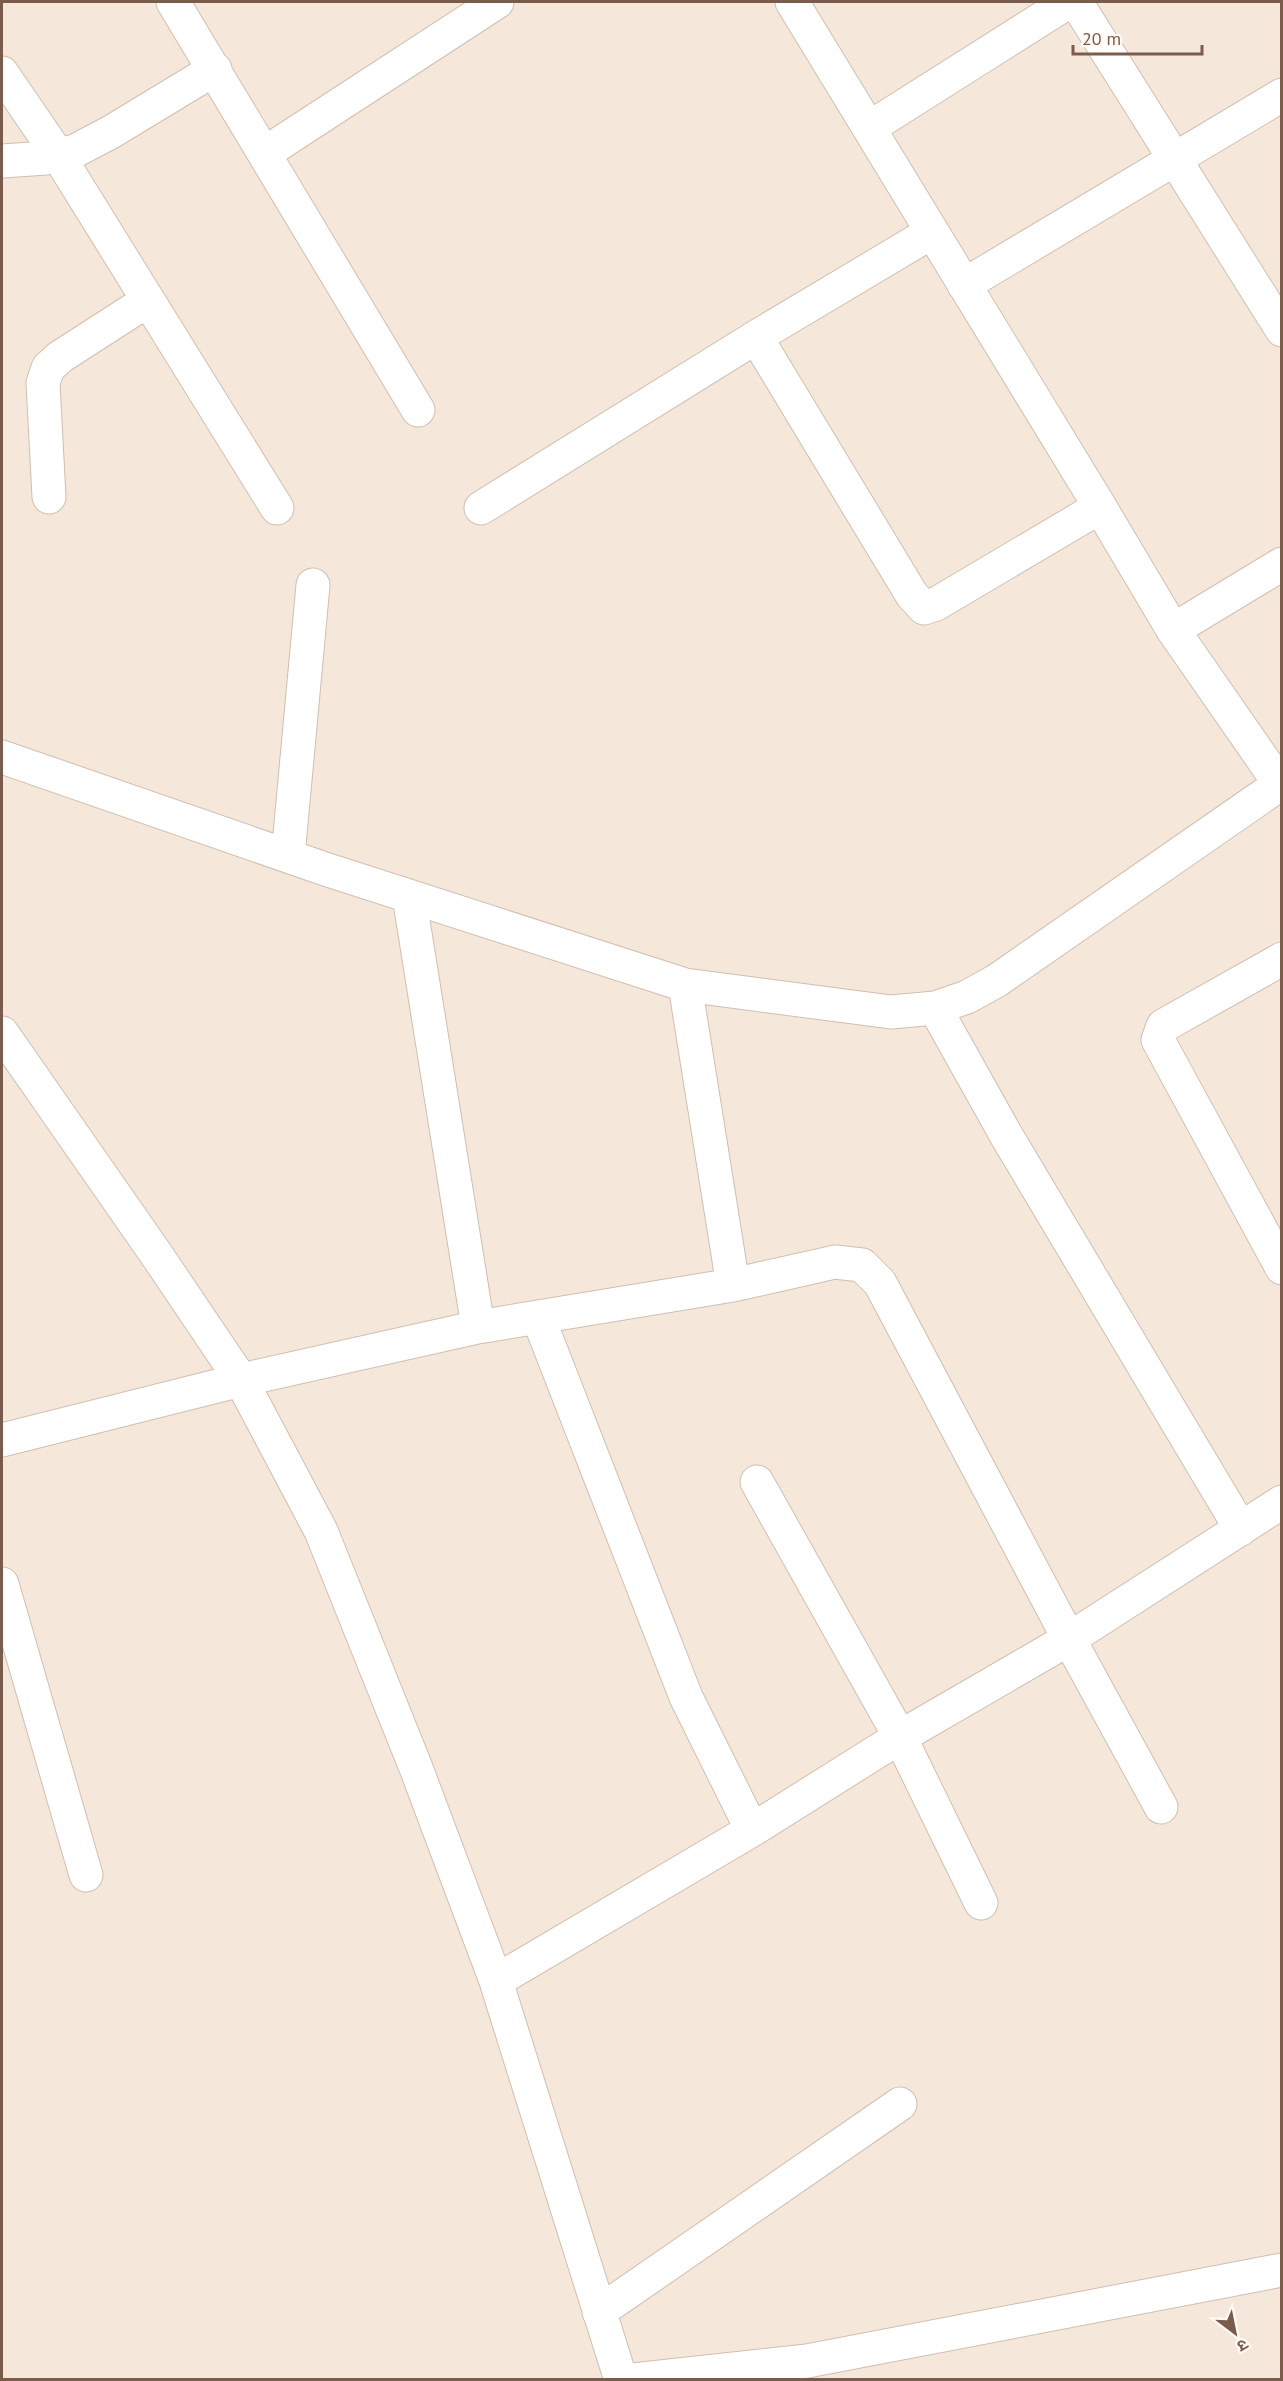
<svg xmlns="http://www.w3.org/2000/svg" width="1283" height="2381" font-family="'PT Sans','Noto Sans Devanagari',sans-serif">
  <rect width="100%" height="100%" fill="#fdf6ec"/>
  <path fill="#f5e8da" d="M 2,2 L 1281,2 L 1281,2379 L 2,2379 Z"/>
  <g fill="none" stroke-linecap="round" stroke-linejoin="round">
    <g stroke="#d1beb0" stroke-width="35">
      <path id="street" d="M 173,2 L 418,410
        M 1076,2 L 1282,330
        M 2,73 L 58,155 L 277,508
        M 869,128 L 1068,2
        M 265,153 L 497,2
        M 2,161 L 46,158 L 75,151 L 111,132 L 215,69
        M 964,285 L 1282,95
        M 756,337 L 912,595 L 924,608 L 936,604 L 1100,507
        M 49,497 L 43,383 L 48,368 L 60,357 L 147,301
        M 481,508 L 756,337 L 932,232
        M 1173,630 L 1282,564
        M 2,757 L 325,869 L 685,985 L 891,1012 L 935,1008 L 967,997 L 996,981 L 1280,784 L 1173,630 L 1100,507 L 792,2
        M 288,856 L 313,585
        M 409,896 L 478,1327
        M 1282,959 L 1163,1026 L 1158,1040 L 1282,1268
        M 685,985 L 733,1285
        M 935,1008 L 1006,1135 L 1241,1529
        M 2,1033 L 156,1254 L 241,1380 L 321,1531 L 416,1768 L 496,1981 L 621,2380
        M 538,1317 L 686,1697 L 752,1830
        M 2,1440 L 241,1380 L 478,1327 L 733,1285 L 835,1262 L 862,1265 L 880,1283 L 1069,1639 L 1161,1807
        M 757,1482 L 900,1737 L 981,1903
        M 2,1584 L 86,1875
        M 496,1981 L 752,1830 L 900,1737 L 1069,1639 L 1282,1502
        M 599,2312 L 900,2104
        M 633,2380 L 807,2361 L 1282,2270"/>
    </g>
    <use href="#street" stroke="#fff" stroke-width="33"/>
  </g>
  <rect width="1283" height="2381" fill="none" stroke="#7a5c4d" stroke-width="6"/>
  <g transform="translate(1235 2333) rotate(148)" stroke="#fffaf3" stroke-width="4.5" paint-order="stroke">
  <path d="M0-4.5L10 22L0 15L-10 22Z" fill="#7a5c4d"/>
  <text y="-9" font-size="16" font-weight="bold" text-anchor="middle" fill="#7a5c4d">उ</text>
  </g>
  <path d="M1073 45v9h129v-9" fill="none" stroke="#7a5c4d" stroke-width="3"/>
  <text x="1082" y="45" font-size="18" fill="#7a5c4d" stroke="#fffaf3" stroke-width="4.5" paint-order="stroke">20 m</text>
</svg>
